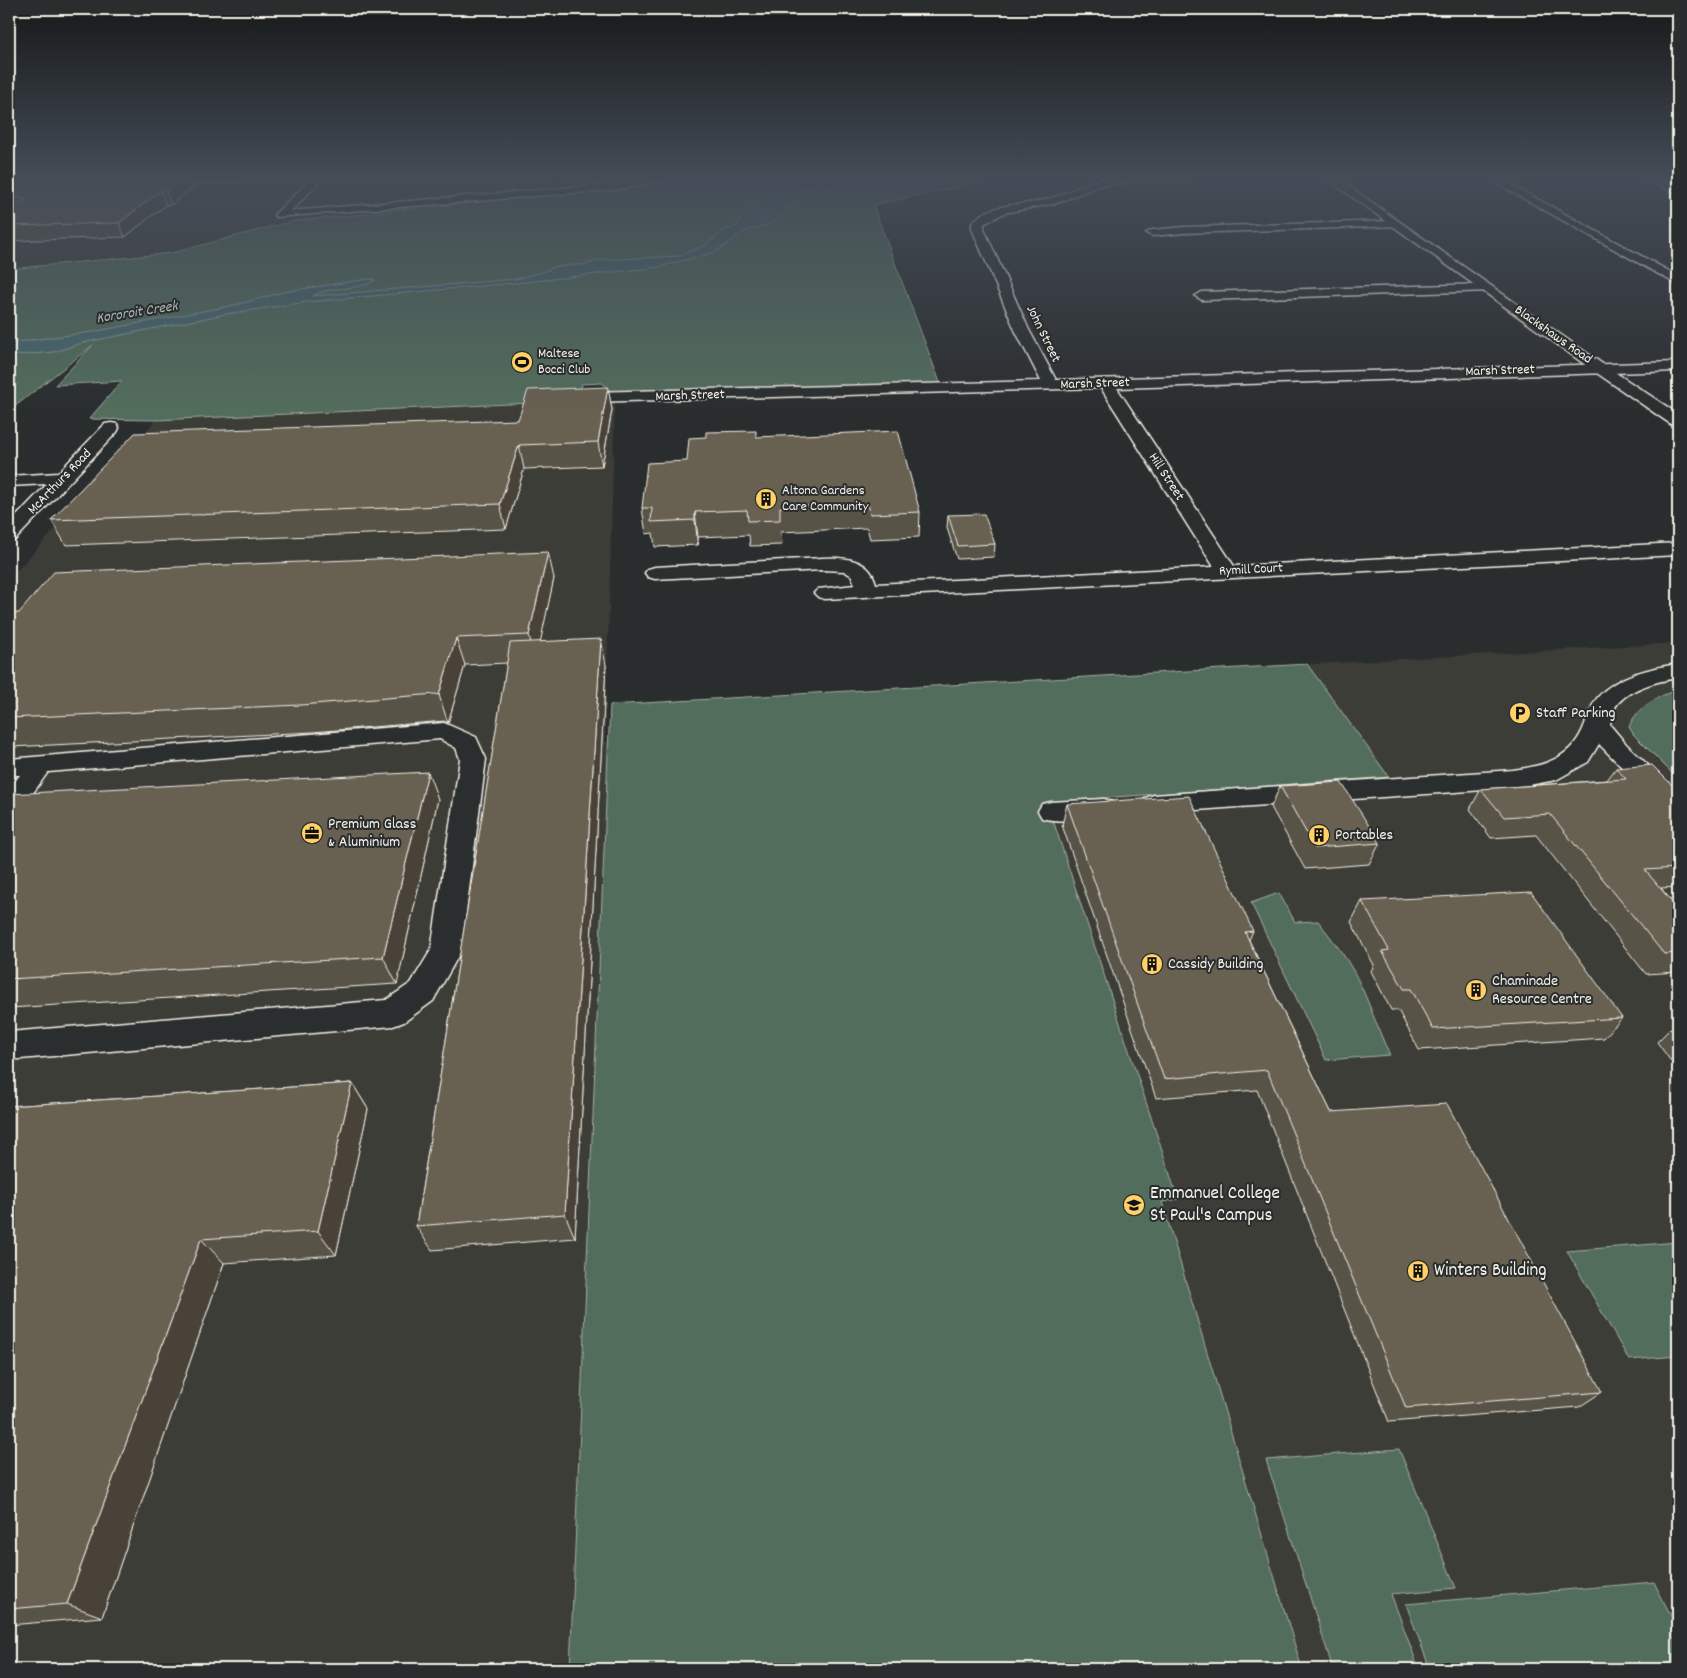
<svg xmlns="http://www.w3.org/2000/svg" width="1687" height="1678" font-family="Dekko,sans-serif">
  <rect width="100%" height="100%" fill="#2a2d2e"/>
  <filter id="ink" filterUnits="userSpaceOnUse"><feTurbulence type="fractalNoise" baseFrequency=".02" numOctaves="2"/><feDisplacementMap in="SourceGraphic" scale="10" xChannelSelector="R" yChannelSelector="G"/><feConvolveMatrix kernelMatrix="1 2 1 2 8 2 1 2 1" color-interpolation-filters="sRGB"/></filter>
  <g filter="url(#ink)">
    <path fill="#3d3c38" d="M 9,178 L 669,178 L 650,185 L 293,221 L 172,253 L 9,269 Z
      M 615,400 L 605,741 L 608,741 L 610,705 L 1678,643 L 1678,1669 L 9,1669 L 9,579 L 156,420 Z"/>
    <path fill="#526d5c" stroke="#a3afa2" d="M 669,178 L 999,178 L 873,205 L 941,385 L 624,395 L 611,391 L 602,383 L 582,384 L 577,401 L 156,420 L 89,419 L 122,381 L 55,385 L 93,345 L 9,411 L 9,269 L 172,253 L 293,221 L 650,185 Z
      M 1307,664 L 1389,777 L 1047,802 L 1178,1199 L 1162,1202 L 1302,1669 L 570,1669 L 610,705 Z
      M 1678,690 L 1678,779 L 1634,735 L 1629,727 C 1636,708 1659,695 1678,690 Z
      M 1279,893 L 1295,922 L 1318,921 C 1331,938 1345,955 1355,974 C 1369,1000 1377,1029 1390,1055 L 1326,1060 L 1251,903 Z
      M 1678,1242 L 1678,1356 L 1629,1360 L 1567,1251 Z
      M 1399,1449 L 1456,1588 L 1391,1594 L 1419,1669 L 1333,1669 L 1266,1460 Z
      M 1654,1582 L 1678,1630 L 1678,1669 L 1430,1669 L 1406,1604 Z"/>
    <path fill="#4a676d" stroke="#8e9e9e" d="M 785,187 L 793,187 L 799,190 L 816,189 L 816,191 L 800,197 L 772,223 L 741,233 L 724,247 L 712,253 L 659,267 L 526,282 L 307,302 L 226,314 L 82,343 L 54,352 L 9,356 L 9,343 L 92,332 L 235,305 L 288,291 L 369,279 L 375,280 C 358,292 329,285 313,296 L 516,279 L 543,272 L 554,267 L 588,264 L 599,260 L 679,256 L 706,245 L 723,231 L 737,226 C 742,210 769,191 785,187 Z"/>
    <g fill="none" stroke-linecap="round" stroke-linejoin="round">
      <path fill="#8e9e9e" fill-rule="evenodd" d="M 872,178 L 879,178 L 805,194 L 803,193 Z"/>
      <g stroke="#f4f1e8" stroke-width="3">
        <path id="minor" d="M 183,178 L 266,178 L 261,181 L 155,185 L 150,182 L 155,179 Z
          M 312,178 L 320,178 L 321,180 L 291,211 L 612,184 L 646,178 L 667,178 L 662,181 L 612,190 L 276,217 L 274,215 L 276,213 Z
          M 1107,178 L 1194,178 L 1189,181 L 1131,181 L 1098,186 L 1057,203 L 1004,213 L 984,224 L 984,229 L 1029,330 L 1056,380 L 1678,362 L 1678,371 L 1117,388 L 1234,566 L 1678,543 L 1678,555 L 825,599 L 818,597 L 814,593 L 818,589 L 855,585 L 852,576 L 844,571 L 823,570 L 655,579 L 648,577 L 645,573 L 648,569 L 655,567 L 823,558 C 845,557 870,559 876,584 L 1214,567 L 1101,388 L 590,402 L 584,400 L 582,397 L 584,394 L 590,392 L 1041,381 L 1015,330 L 972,229 L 972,223 C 990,201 1024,207 1048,199 C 1069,193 1085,182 1107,178 Z
          M 1487,178 L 1499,178 L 1678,276 L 1678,285 Z
          M 1643,178 L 1656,178 L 1678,187 L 1678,194 Z
          M 1397,221 L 1403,224 L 1401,226 L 1184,233 L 1152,236 L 1146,233 L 1152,230 L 1184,227 Z
          M 1487,284 L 1494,288 L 1492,291 L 1202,300 L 1195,296 L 1202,292 Z
          M 111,423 L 117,424 L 119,428 L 117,432 L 16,539 L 9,541 L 9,524 L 47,484 L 9,486 L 9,476 L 58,473 L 105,424 Z
          M 1678,664 L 1678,678 C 1657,681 1625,689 1614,709 C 1611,714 1611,720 1610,725 L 1626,744 L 1678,794 L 1678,818 L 1669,815 L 1599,744 L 1588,762 L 1556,780 L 1513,788 L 1154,813 L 1145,810 L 1141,804 L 1145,798 L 1154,795 L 1513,770 C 1545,766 1573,758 1585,724 C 1589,714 1591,705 1598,697 C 1617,675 1651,668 1678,664 Z
          M 444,723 L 476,737 L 486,759 L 461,951 L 433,1001 L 404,1022 L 393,1026 L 9,1060 L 9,1032 L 386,1000 L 411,983 L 431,950 L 460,759 L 456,748 L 440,739 L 48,772 L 18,814 L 9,817 L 9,789 L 20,775 L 9,775 L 9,759 Z
          M 1104,799 L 1113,802 L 1117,808 L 1113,814 C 1095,820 1060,823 1042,818 L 1038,811 L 1042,804 L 1051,802 Z"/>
      </g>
      <g stroke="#f4f1e8" stroke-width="3">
        <path id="major" d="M 1326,178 L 1337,178 L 1604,365 L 1678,414 L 1678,426 L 1672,425 L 1594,371 Z"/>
      </g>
      <use href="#minor" fill="#2a2d2e" fill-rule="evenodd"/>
      <use href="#major" fill="#2a2d2e" fill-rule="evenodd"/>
    </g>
    <path fill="#595346" stroke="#f4f1e8" d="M 9,178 L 192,178 L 195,186 L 171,205 L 166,205 L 125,237 L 9,241 Z
      M 608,387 L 612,410 L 602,466 L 524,469 L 506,529 L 66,545 L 51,520 L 518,420 Z
      M 706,437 L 756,437 L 920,512 L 919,537 L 870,539 L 867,528 L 781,532 L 782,545 L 750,546 L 749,535 L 698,537 L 698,545 L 655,547 L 653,533 L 646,534 L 642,508 L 687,461 Z
      M 948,515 L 995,544 L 994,557 L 957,559 L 947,528 Z
      M 554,578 L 540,641 L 606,665 L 575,1238 L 432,1250 L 416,1226 L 507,663 L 465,665 L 448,723 L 444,721 L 313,732 L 11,747 L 9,750 L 9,614 Z
      M 1616,768 L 1678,791 L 1678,887 L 1661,888 L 1678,909 L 1678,972 L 1646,974 L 1536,835 L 1491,838 L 1470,809 L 1481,789 L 1607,780 Z
      M 1280,786 L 1380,843 L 1369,864 L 1305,869 L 1271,807 Z
      M 9,794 L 438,799 L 397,984 L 9,1008 Z
      M 1067,804 L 1253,931 L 1249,940 L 1331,1112 L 1602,1392 L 1579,1407 L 1389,1422 L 1257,1090 L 1156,1098 L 1062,825 Z
      M 1362,901 L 1622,1018 L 1604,1038 L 1419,1050 L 1398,1010 L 1391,1010 L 1371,971 L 1374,965 L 1351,922 Z
      M 1678,1021 L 1678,1071 L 1657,1042 Z
      M 352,1083 L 368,1109 L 336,1255 L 224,1263 L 102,1617 L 9,1625 L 9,1106 Z"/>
    <path fill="#494339" stroke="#f4f1e8" d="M 183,178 L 192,178 L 195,186 L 171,205 L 166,191 Z
      M 160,191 L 166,205 L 125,237 L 119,223 Z
      M 608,387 L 612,410 L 602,466 L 598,442 Z
      M 519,445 L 524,469 L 506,529 L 500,504 Z
      M 695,512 L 698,537 L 698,545 L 695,520 Z
      M 548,552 L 554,578 L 536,662 L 529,635 Z
      M 456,638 L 465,665 L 448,723 L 439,695 Z
      M 601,639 L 606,665 L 575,1238 L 565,1214 Z
      M 9,743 L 11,747 L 9,750 Z
      M 428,772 L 438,799 L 397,984 L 383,957 Z
      M 352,1083 L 368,1109 L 336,1255 L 318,1231 Z
      M 201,1239 L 224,1263 L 102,1617 L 67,1604 Z"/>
    <path fill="#686051" stroke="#f4f1e8" d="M 9,178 L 183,178 L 166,191 L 160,191 L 119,223 L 9,226 L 9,210 L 28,198 L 9,198 Z
      M 608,387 L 598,442 L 519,445 L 500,504 L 51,520 L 135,433 L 518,420 L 528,390 Z
      M 756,431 L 756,437 L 898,431 L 920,512 L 870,514 L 868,503 L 780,507 L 780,520 L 748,521 L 747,510 L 695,512 L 695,520 L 651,522 L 652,508 L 642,508 L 647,463 L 687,461 L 689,438 L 706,437 L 706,432 Z
      M 984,514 L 995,544 L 958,546 L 948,515 Z
      M 548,552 L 529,635 L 456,638 L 439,695 L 435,694 L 301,705 L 9,718 L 9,614 L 19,613 L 54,572 Z
      M 601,639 L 565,1214 L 416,1226 L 510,643 Z
      M 1652,765 L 1678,791 L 1678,868 L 1645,870 L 1678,909 L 1678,953 L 1664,954 L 1550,814 L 1504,817 L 1481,789 L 1626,779 L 1616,768 Z
      M 428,772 L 383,957 L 9,979 L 9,794 Z
      M 1341,782 L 1380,843 L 1315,848 L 1280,786 Z
      M 1189,796 L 1253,931 L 1245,932 L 1331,1112 L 1447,1104 L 1602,1392 L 1406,1408 L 1267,1070 L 1164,1079 L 1067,804 Z
      M 1531,892 L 1622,1018 L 1433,1029 L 1411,989 L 1404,989 L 1382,951 L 1389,950 L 1362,901 Z
      M 352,1083 L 318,1231 L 201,1239 L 67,1604 L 9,1609 L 9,1106 Z"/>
  </g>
  <linearGradient id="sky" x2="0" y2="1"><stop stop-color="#171919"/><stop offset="0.43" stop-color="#444c57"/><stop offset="1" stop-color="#444c57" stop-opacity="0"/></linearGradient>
  <rect width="1687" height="413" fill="url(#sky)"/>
  <defs>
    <g id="stadium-disc" transform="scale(1.125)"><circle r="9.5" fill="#ffd166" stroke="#2a2d2e"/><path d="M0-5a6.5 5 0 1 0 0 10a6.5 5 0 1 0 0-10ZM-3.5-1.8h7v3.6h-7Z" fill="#111"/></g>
    <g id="building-disc" transform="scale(1.125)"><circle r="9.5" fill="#ffd166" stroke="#2a2d2e"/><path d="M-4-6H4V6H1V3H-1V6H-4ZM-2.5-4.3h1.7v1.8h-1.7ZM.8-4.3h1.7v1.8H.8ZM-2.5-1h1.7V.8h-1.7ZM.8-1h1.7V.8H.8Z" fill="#111"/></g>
    <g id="parking-disc" transform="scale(1.125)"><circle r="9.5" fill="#ffd166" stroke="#2a2d2e"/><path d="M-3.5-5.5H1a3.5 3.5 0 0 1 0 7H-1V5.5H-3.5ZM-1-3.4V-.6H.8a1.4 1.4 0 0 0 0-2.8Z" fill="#111"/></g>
    <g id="office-disc" transform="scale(1.125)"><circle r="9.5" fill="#ffd166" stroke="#2a2d2e"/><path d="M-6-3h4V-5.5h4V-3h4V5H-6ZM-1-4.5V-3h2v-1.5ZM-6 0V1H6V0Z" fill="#111"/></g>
    <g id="school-disc" transform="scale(1.125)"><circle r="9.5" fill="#ffd166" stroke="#2a2d2e"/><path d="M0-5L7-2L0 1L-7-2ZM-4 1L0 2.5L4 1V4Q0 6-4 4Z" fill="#111"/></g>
  </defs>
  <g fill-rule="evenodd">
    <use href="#stadium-disc" x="522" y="362"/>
    <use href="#building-disc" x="766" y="499"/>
    <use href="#parking-disc" x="1520" y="713"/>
    <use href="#office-disc" x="312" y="833"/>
    <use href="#building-disc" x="1319" y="835"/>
    <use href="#building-disc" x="1152" y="964"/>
    <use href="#building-disc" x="1476" y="990"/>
    <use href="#school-disc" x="1134" y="1205"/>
    <use href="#building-disc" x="1418" y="1271"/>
  </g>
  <g text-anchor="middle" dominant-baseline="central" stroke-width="4" stroke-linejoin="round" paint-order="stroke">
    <g font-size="14" fill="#f4f1e8" stroke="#2a2d2e">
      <text transform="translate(1043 334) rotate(64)">John Street</text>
      <text transform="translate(1553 335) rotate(35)">Blackshaws Road</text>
      <text transform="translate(1500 371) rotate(-2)">Marsh Street</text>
      <text transform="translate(1095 384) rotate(-2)">Marsh Street</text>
      <text transform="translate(690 396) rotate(-2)">Marsh Street</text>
      <text transform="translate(1166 477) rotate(57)">Hill Street</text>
      <text transform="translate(60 482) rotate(-46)">McArthurs Road</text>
      <text transform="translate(1251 570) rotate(-3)">Rymill Court</text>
    </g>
    <g font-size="14" fill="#f4f1e8" stroke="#2a2d2e" text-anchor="start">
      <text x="538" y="354">Maltese<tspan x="538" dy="16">Bocci Club</tspan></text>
      <text x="782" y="491">Altona Gardens<tspan x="782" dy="16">Care Community</tspan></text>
    </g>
    <g font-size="15" font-style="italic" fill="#b0bab7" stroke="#2a2d2e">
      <text transform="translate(137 313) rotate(-9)">Kororoit Creek</text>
    </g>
    <g font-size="16" fill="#f4f1e8" stroke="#2a2d2e" text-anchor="start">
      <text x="1536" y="713">Staff Parking</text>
      <text x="328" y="824">Premium Glass<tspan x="328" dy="18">&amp; Aluminium</tspan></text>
      <text x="1335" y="835">Portables</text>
      <text x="1168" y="964">Cassidy Building</text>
      <text x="1492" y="981">Chaminade<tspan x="1492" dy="18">Resource Centre</tspan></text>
    </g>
    <g font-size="19" fill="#f4f1e8" stroke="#2a2d2e" text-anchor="start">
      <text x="1150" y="1194">Emmanuel College<tspan x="1150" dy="22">St Paul's Campus</tspan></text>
      <text x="1434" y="1271">Winters Building</text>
    </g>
  </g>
  <rect width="1687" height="1678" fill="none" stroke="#2a2d2e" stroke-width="30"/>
  <rect x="15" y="15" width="1657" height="1648" fill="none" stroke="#f4f1e8" stroke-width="2" filter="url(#ink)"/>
</svg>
